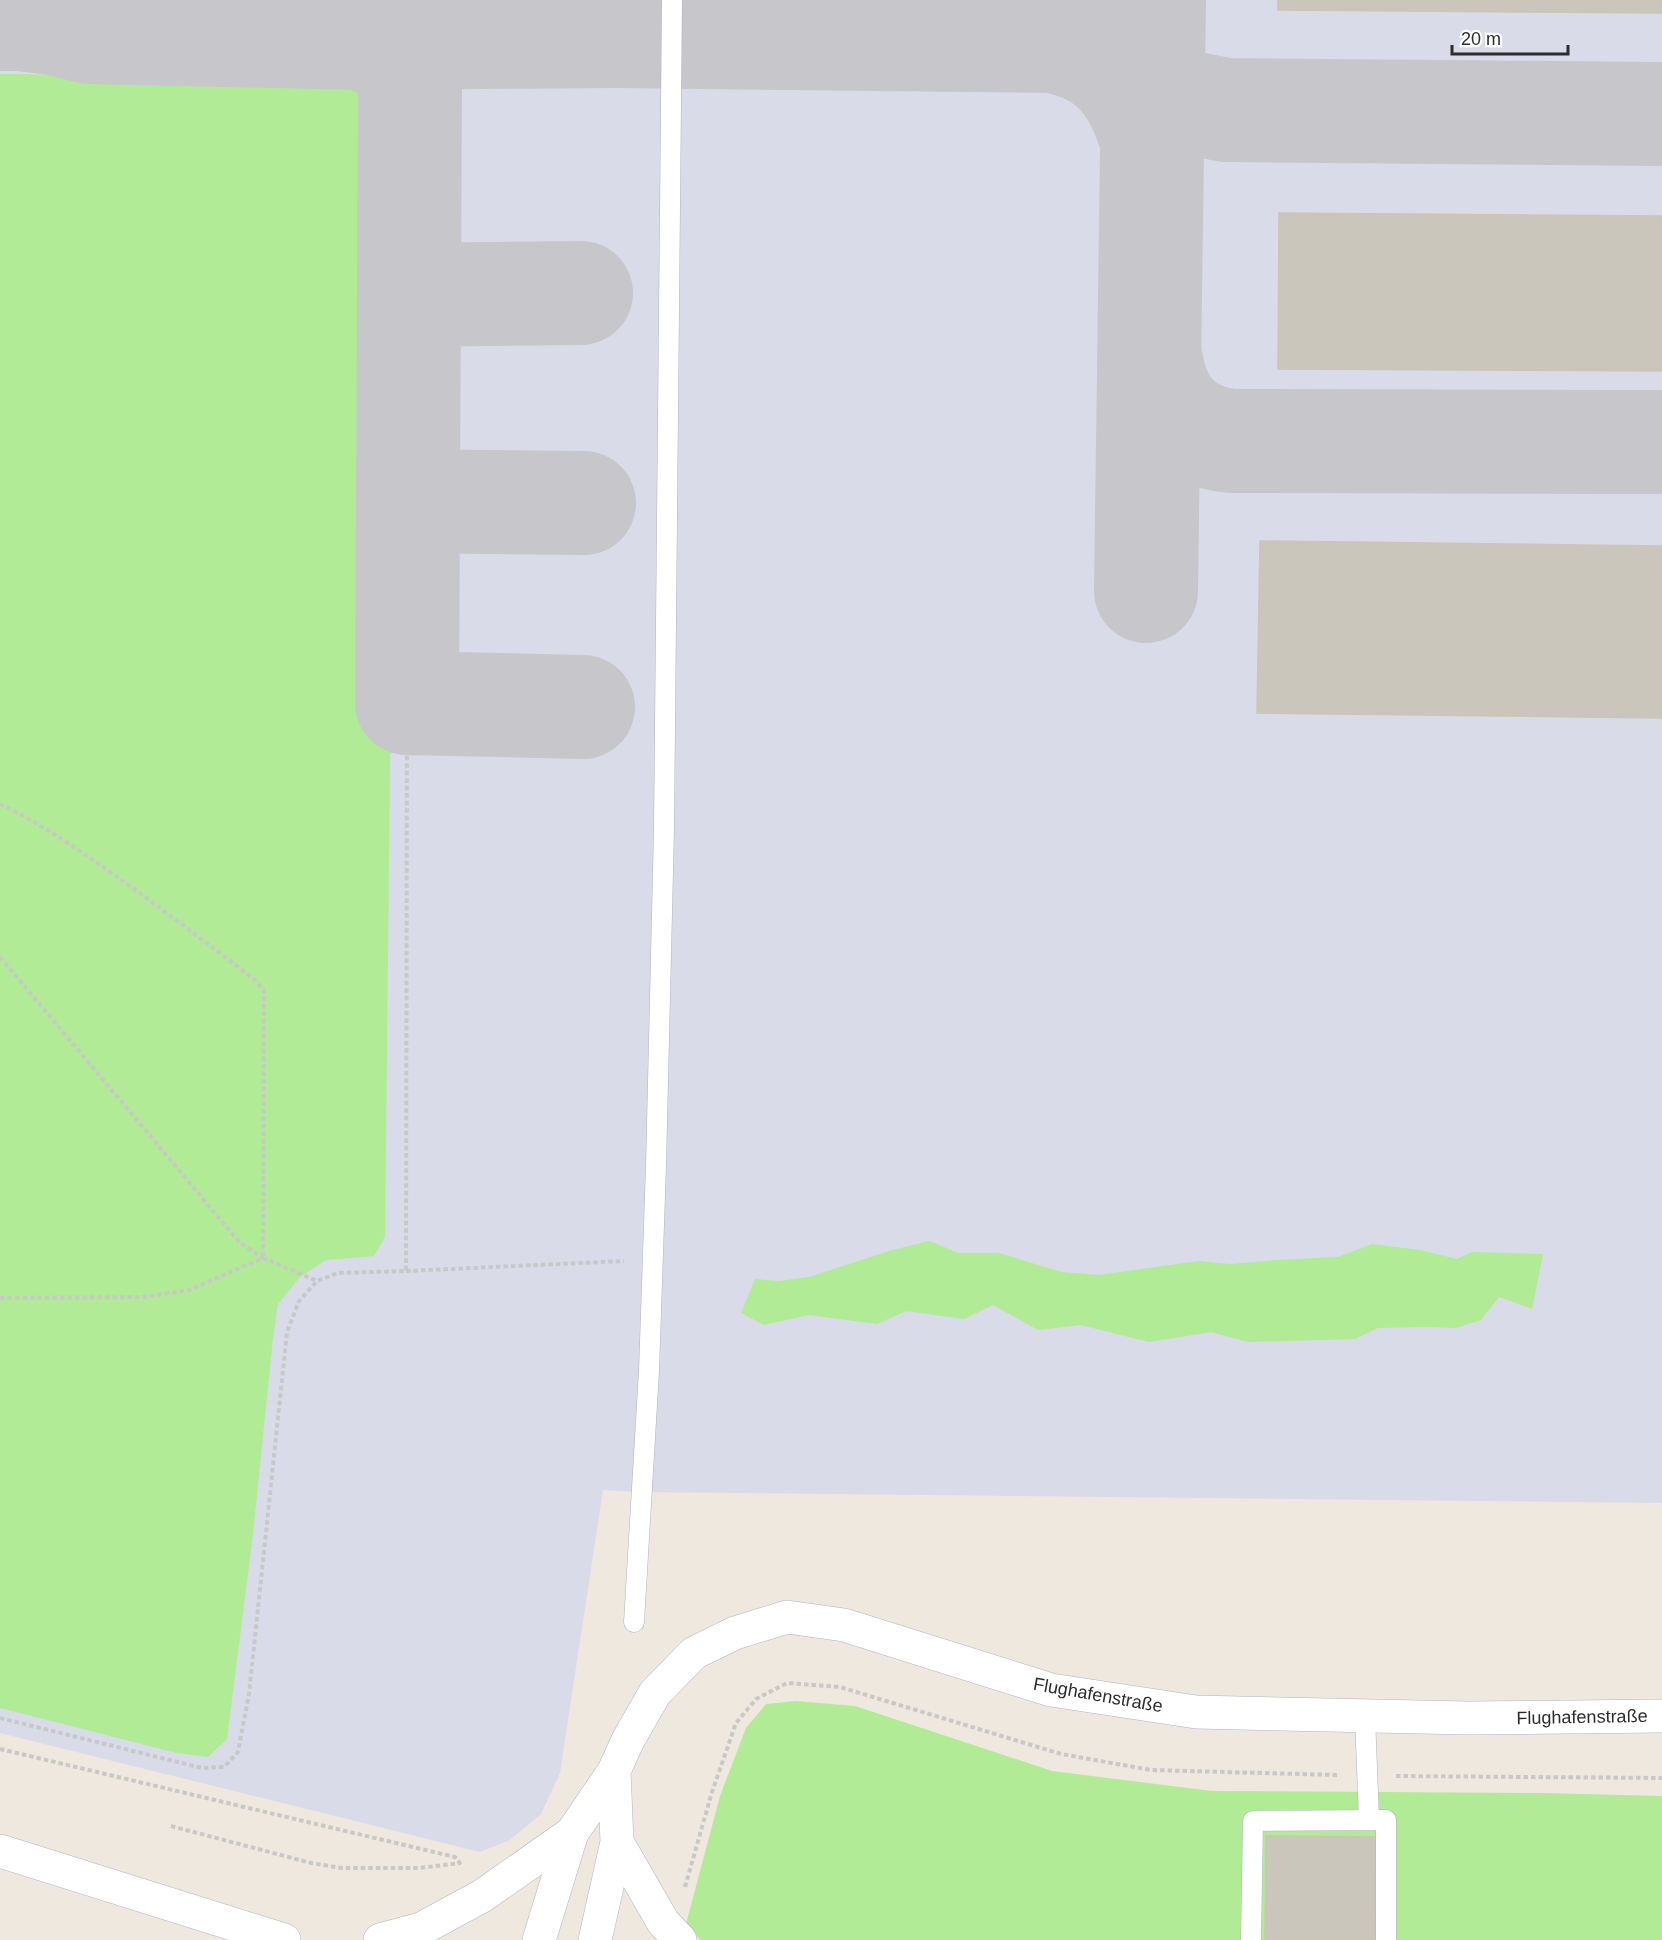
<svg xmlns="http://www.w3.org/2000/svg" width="1662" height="1940" font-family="Helvetica,sans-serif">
  <rect width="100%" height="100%" fill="#efe8de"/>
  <path fill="#d9dbe8" d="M 0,0 L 1662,0 L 1662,1503 L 638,1492 L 603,1490 L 560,1773 L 541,1814 L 510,1840 L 480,1852 L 0,1733 Z"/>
  <path fill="#b1eb95" d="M 0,74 L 381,77 L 391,89 L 397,105 L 385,1237 L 374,1256 L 326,1260 L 300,1277 L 278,1304 L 273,1338 L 253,1534 L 227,1739 L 208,1757 L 177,1753 L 0,1708 Z
    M 929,1241 L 959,1253 L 999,1253 L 1061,1272 L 1099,1275 L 1198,1261 L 1230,1264 L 1277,1260 L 1338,1257 L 1372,1244 L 1420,1250 L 1457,1259 L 1472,1252 L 1543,1254 L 1532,1309 L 1499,1297 L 1481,1320 L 1456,1328 L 1429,1327 L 1378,1328 L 1355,1339 L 1248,1342 L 1211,1332 L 1149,1342 L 1081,1325 L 1038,1330 L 993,1305 L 964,1319 L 906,1311 L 877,1324 L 809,1315 L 764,1325 L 741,1313 L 755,1279 L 779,1281 L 809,1277 L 889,1251 Z
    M 796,1701 L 855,1706 L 1052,1771 L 1212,1791 L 1543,1793 L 1662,1796 L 1662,1940 L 700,1940 L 686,1924 L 720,1796 L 746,1728 L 766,1704 Z"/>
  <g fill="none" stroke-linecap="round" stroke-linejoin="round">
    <path stroke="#c7c6cb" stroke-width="104" d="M 0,19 L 20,19 L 54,23 L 90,32 L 364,38 L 618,36 L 1051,41 C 1110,50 1137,87 1152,141
      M 364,38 C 392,52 399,54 410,85 L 407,703 L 583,707
      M 1091,50 L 1108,58 L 1175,98 L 1185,102 L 1226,110 L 1662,114
      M 410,295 L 581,293
      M 1151,361 C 1158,407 1183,435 1231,441 L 1662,442
      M 408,501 L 584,503
      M 1146,591 L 1154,0"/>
  </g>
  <path fill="#cac6bc" stroke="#cbc4b7" stroke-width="1.5" d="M 1278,0 L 1662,0 L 1662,13 L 1278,10 Z
    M 1279,213 L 1662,216 L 1662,371 L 1278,369 Z
    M 1260,541 L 1662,546 L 1662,718 L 1257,713 Z
    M 1266,1836 L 1376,1837 L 1375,1940 L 1265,1940 Z"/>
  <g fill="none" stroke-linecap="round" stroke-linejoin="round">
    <g stroke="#b1b4c1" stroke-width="21">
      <path id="lane" d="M 634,1622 L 649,1371 L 656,1166 L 664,829 L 672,0
        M 1365,1716 L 1369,1820
        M 1251,1940 L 1253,1821 L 1386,1820 L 1386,1940"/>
    </g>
    <g stroke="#b1b4c1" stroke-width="34">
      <path id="street" d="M 617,1842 L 663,1922 L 680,1940
        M 539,1940 L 572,1833 L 614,1771 L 628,1740 L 655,1693 L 694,1653 L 735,1633 L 787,1617 L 844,1625 L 1051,1690 L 1196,1712 L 1467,1718 L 1662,1716
        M 595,1940 L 617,1842 L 614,1771"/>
    </g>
    <g stroke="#b1b4c1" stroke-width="34">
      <path id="secondary" d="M 0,1851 L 284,1940
        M 380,1940 L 421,1929 L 482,1896 L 572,1833"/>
    </g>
    <path stroke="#c8c8c8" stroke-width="4" stroke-dasharray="4.5 3" stroke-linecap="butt" d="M 0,804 C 38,822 74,847 109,871 C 158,906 207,943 255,980 L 264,991 L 263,1258
      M 0,957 L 240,1243 L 263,1258
      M 406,1271 L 624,1261
      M 0,1298 L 144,1297 L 189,1290 L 263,1258 L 317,1281
      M 0,1718 L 202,1768 L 224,1767 L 238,1752 L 249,1694 L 287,1332 L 299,1301 L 317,1281 L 338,1273 L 406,1271 L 407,703
      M 0,1749 L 455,1857 L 462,1866
      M 1396,1776 L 1662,1778
      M 171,1826 L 311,1863 L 341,1868 L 419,1868 L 461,1863
      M 685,1887 L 712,1792 L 736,1723 L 756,1699 L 787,1683 L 840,1687 L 1061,1754 L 1151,1770 L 1337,1775"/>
    <use href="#lane" stroke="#fff" stroke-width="20"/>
    <use href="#street" stroke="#fff" stroke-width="33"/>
    <use href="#secondary" stroke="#fff" stroke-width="33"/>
  </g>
  <g text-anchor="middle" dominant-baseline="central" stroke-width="4.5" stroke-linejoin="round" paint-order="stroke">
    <g font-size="18" fill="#2c2c2c" stroke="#fff">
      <text transform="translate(1098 1695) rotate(10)">Flughafenstraße</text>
      <text transform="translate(1582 1717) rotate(-1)">Flughafenstraße</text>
    </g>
  </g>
  <path d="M1452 45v9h116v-9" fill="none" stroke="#2c2c2c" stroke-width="3"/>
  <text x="1461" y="45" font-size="18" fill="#2c2c2c" stroke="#ffffff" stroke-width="4.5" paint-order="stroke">20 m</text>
</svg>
